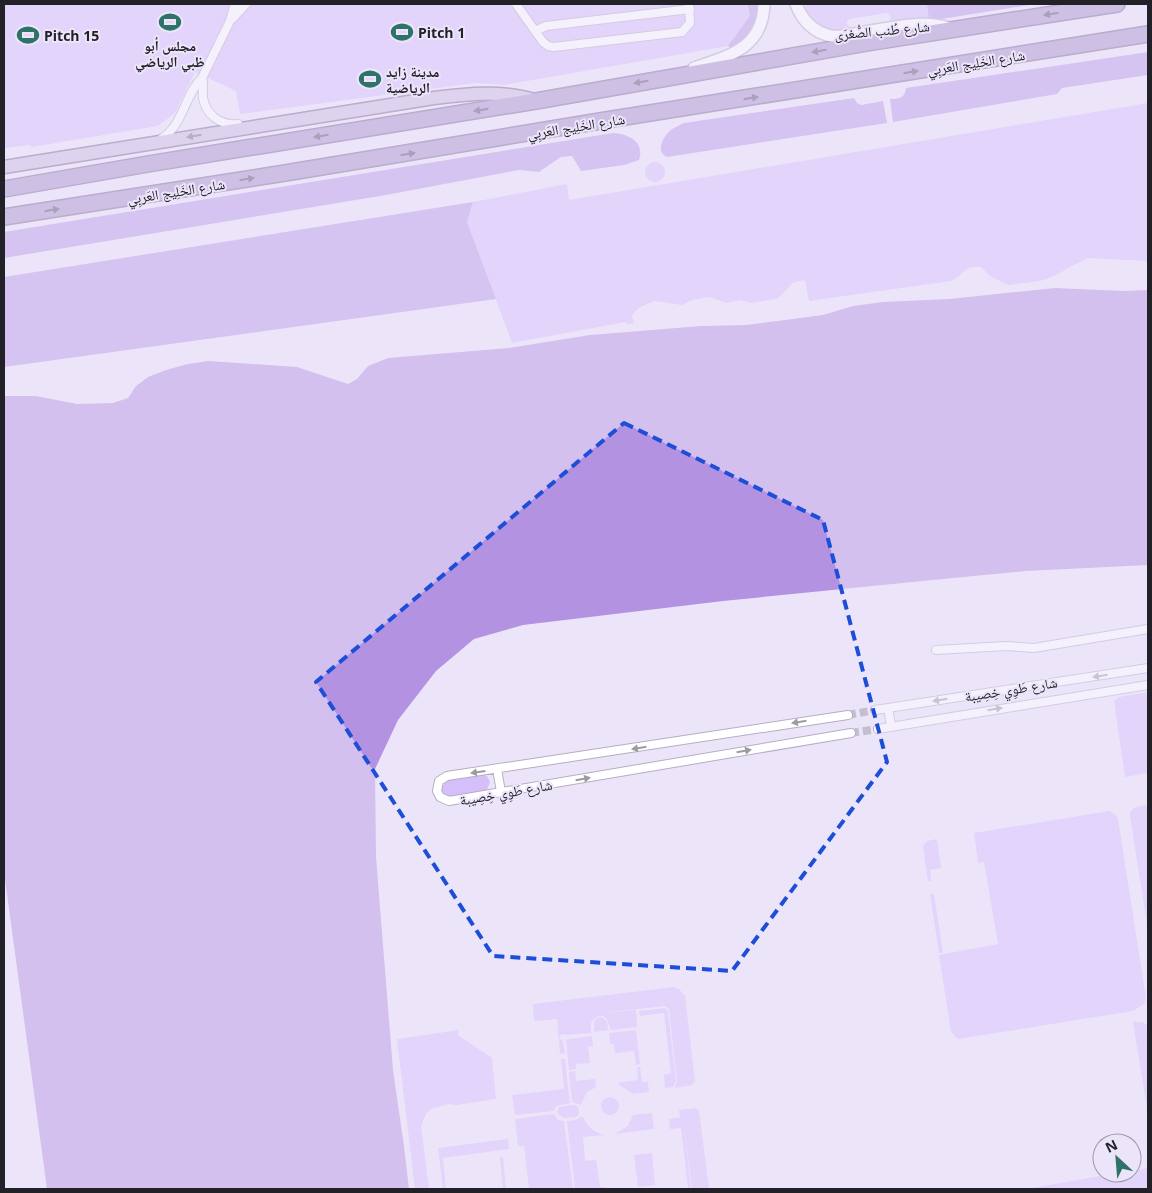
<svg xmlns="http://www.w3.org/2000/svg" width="1152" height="1193" font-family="'Open Sans','Noto Naskh Arabic',sans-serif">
  <rect width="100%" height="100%" fill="#ece5fa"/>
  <path fill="#d5bffa" d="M 4,4 L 759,4 L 734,49 L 728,46 L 504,85 L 476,83 L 240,114 L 236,91 L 195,72 L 175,113 L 158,126 L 32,147 L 29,145 L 6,148 L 4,152 Z
    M 806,4 L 927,4 L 929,21 L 888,23 L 891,17 L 887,13 L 849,19 L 846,23 L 851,28 C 845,29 839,30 834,30 C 821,29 803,18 806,4 Z
    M 1148,103 L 1148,261 L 1087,258 L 1054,276 L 1040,281 L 1008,285 L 990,276 L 981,267 C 964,265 964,275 951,281 L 809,301 L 805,280 L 792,283 L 782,295 L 776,299 L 752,303 L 740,300 L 726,303 L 710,297 L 692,300 L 682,305 L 654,301 L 639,308 L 632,315 L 634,323 L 628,324 L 625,322 L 512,343 L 467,222 L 473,202 L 567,184 L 569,200 Z
    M645 172a10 10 0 1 1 20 0a10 10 0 1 1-20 0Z
    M 1148,692 L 1148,773 L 1125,777 L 1114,701 L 1119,697 Z
    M 481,773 L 487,776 L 490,782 L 486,792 C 476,794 448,803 442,794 C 439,788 441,784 445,779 Z
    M 1148,805 L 1148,931 L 1130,816 C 1130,806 1140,806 1148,805 Z
    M 1109,811 L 1116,815 L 1118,819 L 1146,998 L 1144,1004 L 1133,1011 L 958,1039 L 951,1032 L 939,955 L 998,944 L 984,862 L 978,863 L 974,833 Z
    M 937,839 L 941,868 L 930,870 L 931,881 L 928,881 L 923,846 L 927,841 Z
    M 930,894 L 934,894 L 943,953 L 939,953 Z
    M 674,987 L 679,989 L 685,996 L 695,1081 L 692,1085 L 675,1088 L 677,1081 L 669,1009 L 665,1006 L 586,1015 L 636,1010 L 637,1027 L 611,1030 L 607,1019 L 603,1016 L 598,1016 L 591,1022 L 591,1033 L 566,1035 L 561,1034 L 559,1038 L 563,1041 L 565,1053 L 560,1054 L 557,1019 L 534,1021 L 533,1004 Z
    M 665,1008 L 668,1010 L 676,1081 L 673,1087 L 665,1088 L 664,1075 L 671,1073 L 664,1013 L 640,1016 L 639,1011 Z
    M 601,1017 L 607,1021 L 608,1030 L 594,1032 L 594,1022 L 597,1018 Z
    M 1133,1022 L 1142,1022 L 1148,1026 L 1148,1115 Z
    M 459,1030 L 458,1035 L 492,1058 L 496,1099 L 457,1105 L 448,1104 L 431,1109 L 426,1114 L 421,1126 L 429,1189 L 415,1189 L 397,1039 Z
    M 636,1030 L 640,1064 L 636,1065 L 634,1051 L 615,1053 L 614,1044 L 610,1044 L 609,1033 Z
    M 592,1036 L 593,1046 L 588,1047 L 590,1063 L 576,1064 L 576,1069 L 569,1070 L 566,1040 L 568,1039 Z
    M 561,1059 L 565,1059 L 570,1103 L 556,1106 L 554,1111 L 515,1115 L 512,1095 L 564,1089 Z
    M 637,1067 L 640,1067 L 642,1082 L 648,1082 L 649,1092 L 633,1094 L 617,1083 L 638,1080 Z
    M 575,1071 L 576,1081 L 595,1079 L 596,1087 L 587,1092 L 581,1105 L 572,1102 L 569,1072 Z
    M601 1106a9 9 0 1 1 18 0a9 9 0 1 1-18 0Z
    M 573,1105 L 577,1106 C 580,1110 580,1114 576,1117 L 564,1118 L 559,1115 L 557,1112 L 559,1107 Z
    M 695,1108 L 699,1111 L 709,1189 L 682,1189 L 692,1188 L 683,1117 L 680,1117 L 679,1110 Z
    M 652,1113 L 654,1129 L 615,1134 L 628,1126 L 633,1115 Z
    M 554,1114 L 558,1120 L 564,1121 L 573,1189 L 529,1189 L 524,1146 L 518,1146 L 515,1119 Z
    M 580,1117 L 583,1117 C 588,1127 594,1133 605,1135 L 583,1137 L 585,1161 L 596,1160 L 600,1187 L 605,1187 L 606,1189 L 575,1189 L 567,1121 L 576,1120 Z
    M 683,1117 L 691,1187 L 688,1188 L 681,1128 L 670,1129 L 669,1119 Z
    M 508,1139 L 509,1149 L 443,1158 L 446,1189 L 443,1189 L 438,1148 Z
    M 652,1153 L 655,1185 L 638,1187 L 634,1155 Z
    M 500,1157 L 503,1157 L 506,1189 L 503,1189 Z
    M 1148,1168 L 1148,1189 L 1026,1189 L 1118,1173 L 1132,1173 L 1132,1171 Z"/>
  <path fill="#b999e9" d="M 748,4 L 759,4 L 755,29 L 734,49 L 728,46 L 750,16 Z
    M 927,4 L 1036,4 L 929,21 Z
    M 1148,52 L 1148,75 L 1062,88 L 1057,94 L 893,122 L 890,99 C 899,99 905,98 906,88 Z
    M 854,98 L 857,103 L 861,105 L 883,101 L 887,123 L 667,157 C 654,152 664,135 672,129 C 676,127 680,125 684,123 Z
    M 613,133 C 629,134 645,142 639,160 L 624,165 L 581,171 L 572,156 L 561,157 L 539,172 L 519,170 L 386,195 L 4,258 L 4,232 Z
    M 473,202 L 467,222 L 496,299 L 4,367 L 4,277 Z"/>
  <path fill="#b392e2" d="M 1055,288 L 1125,291 L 1148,290 L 1148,565 L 1026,571 L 943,579 L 723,601 L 523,625 L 474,639 L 436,671 L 398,720 L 375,769 L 376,857 L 393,1070 L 404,1146 L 409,1189 L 47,1189 L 4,872 L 4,396 L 36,396 L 77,404 L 113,403 L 128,398 L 136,386 L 148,377 L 166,370 L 188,364 L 208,361 L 297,367 L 348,384 L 357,379 L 368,366 L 388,358 L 509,348 L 590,335 L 701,326 L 746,325 L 823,315 L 853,306 L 883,302 L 949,299 Z"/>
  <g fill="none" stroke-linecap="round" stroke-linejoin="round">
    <path stroke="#c4bed0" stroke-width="8" stroke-dasharray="8 4" stroke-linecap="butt" d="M 848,715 L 875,710
      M 851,733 L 878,729"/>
    <g stroke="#b5aec2" stroke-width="10">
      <path id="street" d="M 516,4 L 543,42 L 548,46 L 554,47 L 682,32 L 690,23 L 689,4
        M 233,18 L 246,4
        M 535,31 L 546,26 L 690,9
        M 202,78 C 204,84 202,91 203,98 C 206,115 221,126 238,124
        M 161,139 C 184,125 184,95 202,78 L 230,21 L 235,4
        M 936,650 L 1006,646 L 1034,648 L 1148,629
        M 888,708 L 891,726
        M 875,710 L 1148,668
        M 848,715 L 447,776 L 439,781 L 437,791 L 440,797 L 449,801 L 851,733
        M 878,729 L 1148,685
        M 497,769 L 501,792"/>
    </g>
    <g stroke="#b5aec2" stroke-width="14">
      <path id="secondary" d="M 796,4 C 802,20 813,32 831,36 C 840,37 849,35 858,33 C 887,29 920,19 949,28
        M 694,68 C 729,56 763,48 764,4"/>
    </g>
    <g stroke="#796993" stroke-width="15">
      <path id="primary" d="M 4,167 L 434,98 C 466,94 503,90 534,100"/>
    </g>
    <g stroke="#796993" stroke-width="18">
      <path id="highway" d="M 4,189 L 148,164 L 536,101 L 867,43 L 1117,4
        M 4,217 L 285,173 L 600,121 L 1148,34"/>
    </g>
    <use href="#street" stroke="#fff" stroke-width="8"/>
    <use href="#secondary" stroke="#fff" stroke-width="11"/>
    <use href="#primary" stroke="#cbbce0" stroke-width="12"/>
    <use href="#highway" stroke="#a890cc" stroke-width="15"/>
  </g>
  <defs><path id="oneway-solid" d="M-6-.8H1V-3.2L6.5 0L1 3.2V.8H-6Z" transform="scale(1.25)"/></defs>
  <g fill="#584d6a">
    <use href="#oneway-solid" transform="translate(1051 14) rotate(171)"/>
    <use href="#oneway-solid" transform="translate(819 51) rotate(170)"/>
    <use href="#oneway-solid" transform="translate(911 72) rotate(-9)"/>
    <use href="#oneway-solid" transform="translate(641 82) rotate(170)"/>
    <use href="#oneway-solid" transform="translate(751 98) rotate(-9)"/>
    <use href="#oneway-solid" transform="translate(481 110) rotate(171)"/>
    <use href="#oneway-solid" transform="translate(321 136) rotate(171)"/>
    <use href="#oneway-solid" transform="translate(408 154) rotate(-9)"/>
    <use href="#oneway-solid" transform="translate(247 179) rotate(-9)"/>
    <use href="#oneway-solid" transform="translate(52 210) rotate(-9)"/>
  </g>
  <use fill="#776e84" href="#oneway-solid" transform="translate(194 136) rotate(171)"/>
  <g fill="#9c9b9e">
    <use href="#oneway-solid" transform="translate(1100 676) rotate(171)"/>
    <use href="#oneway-solid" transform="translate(940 700) rotate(171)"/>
    <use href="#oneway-solid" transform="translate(995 709) rotate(-9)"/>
    <use href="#oneway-solid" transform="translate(799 722) rotate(171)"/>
    <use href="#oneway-solid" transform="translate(639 748) rotate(171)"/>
    <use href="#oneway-solid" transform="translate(744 751) rotate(-10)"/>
    <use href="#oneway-solid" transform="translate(478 772) rotate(172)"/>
    <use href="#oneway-solid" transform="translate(583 779) rotate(-10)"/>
  </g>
  <path d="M0 0H1152V1193H0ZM 624,423 L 823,520 L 887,762 L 732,971 L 493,956 L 316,682 Z" fill="#ece5fa" fill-opacity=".55" fill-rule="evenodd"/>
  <path fill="none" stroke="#1d4ed8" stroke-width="4" stroke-dasharray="10 6" stroke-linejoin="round" d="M 624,423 L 823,520 L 887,762 L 732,971 L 493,956 L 316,682 Z"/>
  <defs>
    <g id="stadium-bare" transform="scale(1.725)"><path d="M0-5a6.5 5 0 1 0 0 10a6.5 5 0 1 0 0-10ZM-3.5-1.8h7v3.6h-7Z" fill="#2e7367" stroke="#ece5fa" stroke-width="2.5" paint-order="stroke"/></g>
  </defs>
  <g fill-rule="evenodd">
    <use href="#stadium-bare" x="170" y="22"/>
    <use href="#stadium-bare" x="402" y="32"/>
    <use href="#stadium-bare" x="28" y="35"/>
    <use href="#stadium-bare" x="370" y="79"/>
  </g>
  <g text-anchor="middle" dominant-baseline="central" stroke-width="4" stroke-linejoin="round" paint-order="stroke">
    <g font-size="14" fill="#232128" stroke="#ece5fa">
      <text transform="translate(882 30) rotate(-5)">شارع طُنب الصُّغرَى</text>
      <text transform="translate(976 62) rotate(-9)">شارع الخَلِيج العَربِي</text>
      <text transform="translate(576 126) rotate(-9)">شارع الخَلِيج العَربِي</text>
      <text transform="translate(176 191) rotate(-9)">شارع الخَلِيج العَربِي</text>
      <text transform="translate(1011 689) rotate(-9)">شارع طَوِي خِصِيبة</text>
      <text transform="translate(506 792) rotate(-10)">شارع طَوِي خِصِيبة</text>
    </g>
    <g font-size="14" font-weight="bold" fill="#232128" stroke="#ece5fa" text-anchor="start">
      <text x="418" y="32">Pitch 1</text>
      <text x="44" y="35">Pitch 15</text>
      <text x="170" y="45" text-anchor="middle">مجلس أبو<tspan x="170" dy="16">ظبي الرياضي</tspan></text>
      <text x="386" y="71">مدينة زايد<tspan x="386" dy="16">الرياضية</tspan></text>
    </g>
  </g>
  <rect width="1152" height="1193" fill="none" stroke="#232128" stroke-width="10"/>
  <g transform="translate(1117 1158) rotate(334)"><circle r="24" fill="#ece5fa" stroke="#9c97a6"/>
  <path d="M0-4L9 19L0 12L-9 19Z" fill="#2e7367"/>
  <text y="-8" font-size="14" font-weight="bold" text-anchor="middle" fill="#232128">N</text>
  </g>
</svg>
